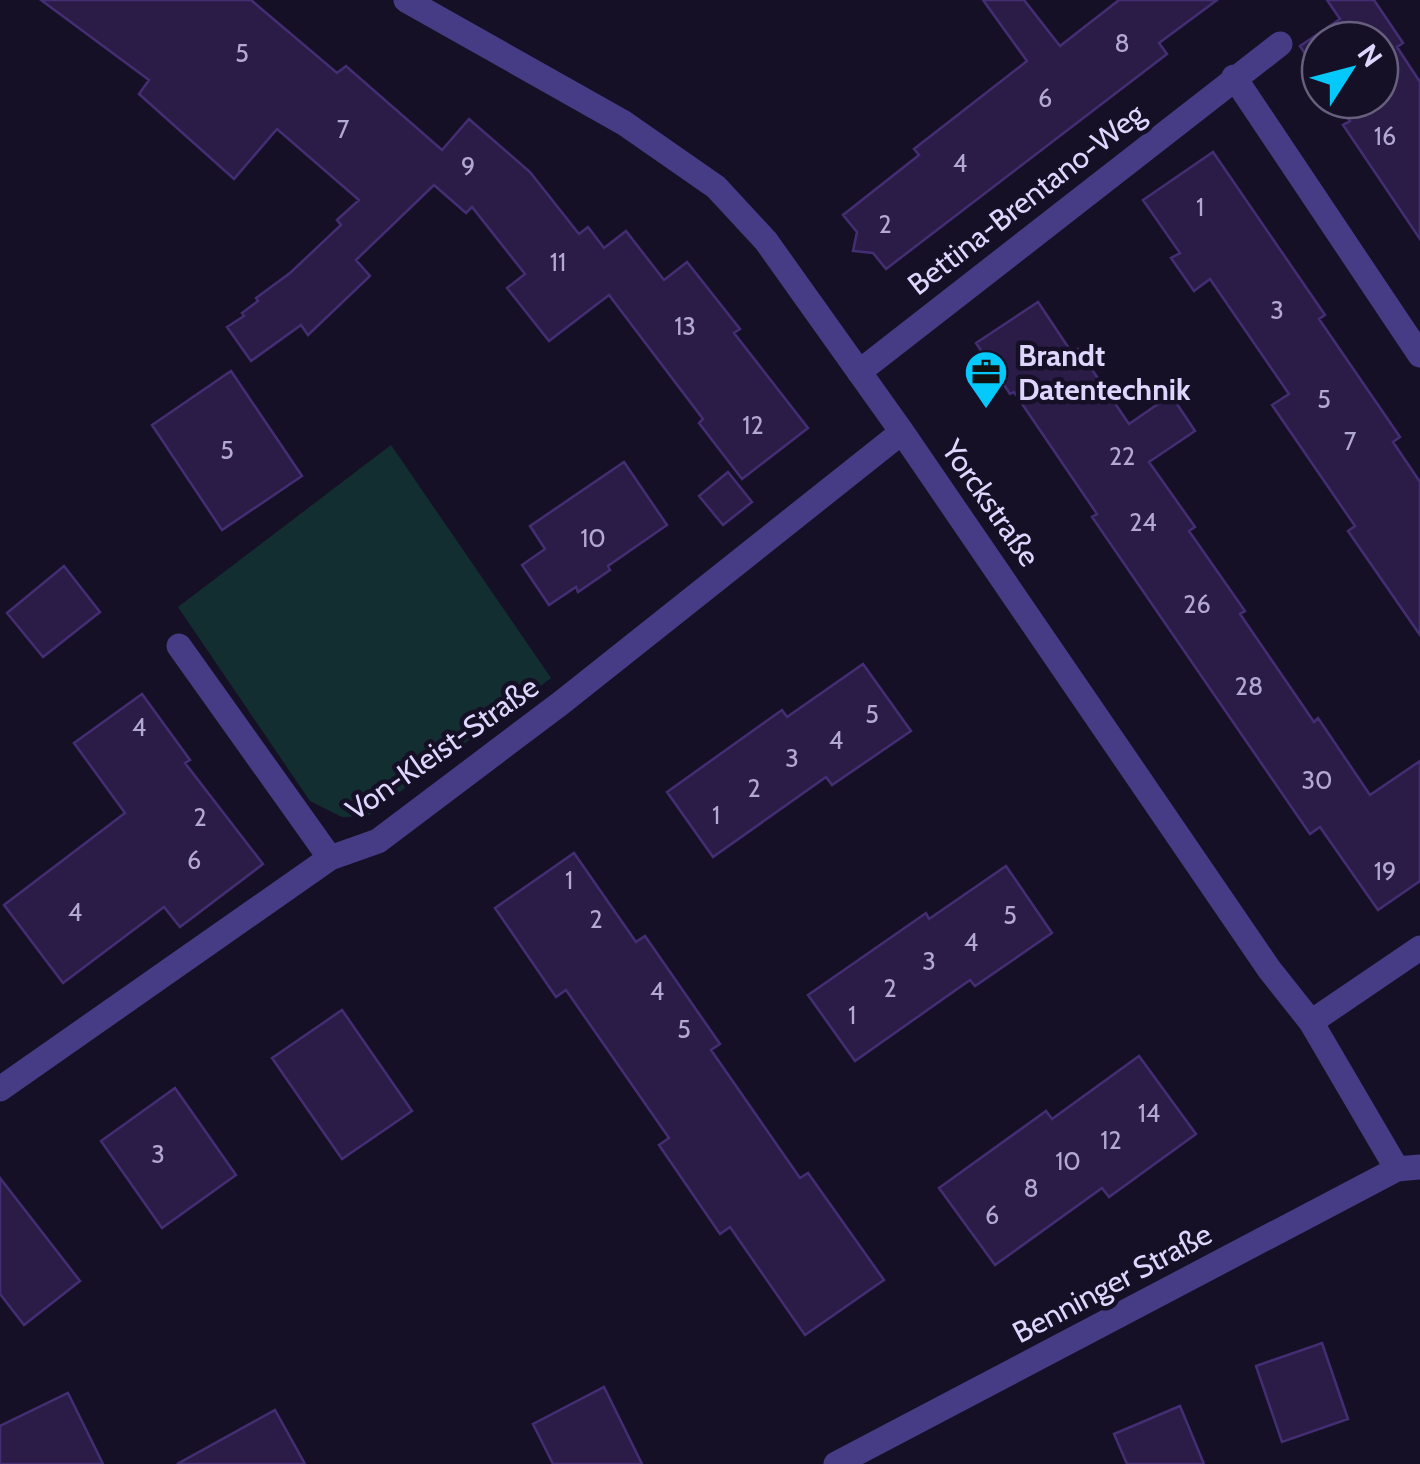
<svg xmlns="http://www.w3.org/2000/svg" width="1420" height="1464" font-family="Cabin,sans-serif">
  <rect width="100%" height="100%" fill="#161027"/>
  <path fill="#132e31" d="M 391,445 L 551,678 L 368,816 L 342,817 L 310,801 L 178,607 Z"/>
  <path fill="#2a1c47" stroke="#442e73" stroke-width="2.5" d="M 41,0 L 251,0 L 337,73 L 346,66 L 442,150 L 469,119 L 530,172 L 579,234 L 588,227 L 604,248 L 626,231 L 664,280 L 687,262 L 740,329 L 734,333 L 808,428 L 742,479 L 699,423 L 703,419 L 609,295 L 549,341 L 507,288 L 525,274 L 472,207 L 466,213 L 434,185 L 356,260 L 370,276 L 308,335 L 301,325 L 251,361 L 227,327 L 244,316 L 242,313 L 258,301 L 256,298 L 290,273 L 341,225 L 337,220 L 359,200 L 277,129 L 234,179 L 139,94 L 149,80 Z
    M 983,0 L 1024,0 L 1060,46 L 1119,0 L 1217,0 L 1159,43 L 1167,54 L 886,269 L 873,253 L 853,251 L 857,232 L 843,215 L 919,155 L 914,149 L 1027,61 Z
    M 1327,0 L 1374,0 L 1403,43 L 1397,47 L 1420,82 L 1420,239 L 1343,125 L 1350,121 L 1336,100 L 1380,100 L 1380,40 L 1320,40 L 1320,76 L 1300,46 L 1340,19 Z
    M 1213,152 L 1325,315 L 1319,319 L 1400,437 L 1393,442 L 1420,482 L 1420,635 L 1348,531 L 1355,526 L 1272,405 L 1289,394 L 1210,279 L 1194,291 L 1171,258 L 1180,253 L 1143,200 Z
    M 1038,302 L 1072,353 L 1078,349 L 1129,424 L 1171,395 L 1195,431 L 1149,462 L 1195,527 L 1189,531 L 1245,611 L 1240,614 L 1314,722 L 1318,718 L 1370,795 L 1420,761 L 1420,881 L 1378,910 L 1320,827 L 1310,834 L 1092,517 L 1097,514 L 1014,392 L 1010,394 L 976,343 Z
    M 231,371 L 302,476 L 222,530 L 152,425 Z
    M 624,462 L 667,525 L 608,566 L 610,570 L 578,592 L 576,587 L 549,605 L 522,565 L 545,549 L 530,526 Z
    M 728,472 L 752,502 L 723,525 L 699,496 Z
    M 64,566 L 100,612 L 43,657 L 7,613 Z
    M 863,664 L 911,731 L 832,785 L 826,777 L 713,857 L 667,792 L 782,710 L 787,717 Z
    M 142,694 L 190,760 L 185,763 L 263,864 L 180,927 L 164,907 L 63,983 L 4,905 L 125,813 L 74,743 Z
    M 574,853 L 636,942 L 645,936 L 720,1044 L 711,1050 L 800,1178 L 808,1173 L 884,1280 L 805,1335 L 730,1227 L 720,1234 L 659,1145 L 669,1138 L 566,990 L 556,997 L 495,908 Z
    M 1006,866 L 1052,933 L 975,986 L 970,980 L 855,1061 L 808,995 L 926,913 L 929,919 Z
    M 342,1010 L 412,1111 L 342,1159 L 272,1058 Z
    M 1139,1056 L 1196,1134 L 1109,1197 L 1102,1188 L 995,1265 L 939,1188 L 1046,1111 L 1052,1119 Z
    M 175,1088 L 236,1175 L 162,1228 L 101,1141 Z
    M 0,1178 L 80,1281 L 24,1325 L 0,1294 Z
    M 1322,1343 L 1348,1419 L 1282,1442 L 1256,1366 Z
    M 604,1387 L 642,1464 L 553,1464 L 533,1424 Z
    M 68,1393 L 103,1464 L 0,1464 L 0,1426 Z
    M 1180,1406 L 1204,1464 L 1127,1464 L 1114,1434 Z
    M 275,1410 L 305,1464 L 177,1464 Z"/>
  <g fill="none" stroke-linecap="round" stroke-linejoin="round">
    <path stroke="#463c85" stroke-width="25" d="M 406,0 L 624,123 L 716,187 L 766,241 L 902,432 L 1269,969 L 1311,1022 L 1397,1169
      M 1234,77 L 1420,355
      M 859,372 L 1280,44
      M 179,646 L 330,858
      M 1311,1022 L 1420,948
      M 0,1089 L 330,858 L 378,841 L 561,703 L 902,432
      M 836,1464 L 1397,1169 L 1420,1167"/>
  </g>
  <defs>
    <g id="office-pin" transform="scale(2.25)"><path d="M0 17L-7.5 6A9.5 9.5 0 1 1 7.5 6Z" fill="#05c8fb" stroke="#161027"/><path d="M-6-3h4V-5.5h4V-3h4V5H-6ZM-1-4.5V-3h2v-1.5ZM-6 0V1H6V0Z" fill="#111"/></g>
  </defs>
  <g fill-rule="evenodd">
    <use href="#office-pin" x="986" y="372"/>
  </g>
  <g text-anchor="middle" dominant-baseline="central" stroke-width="9" stroke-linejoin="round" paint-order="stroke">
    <g font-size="25" fill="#b2a8d0">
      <text x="1122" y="43">8</text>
      <text x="242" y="53">5</text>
      <text x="1045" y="98">6</text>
      <text x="343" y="129">7</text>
      <text x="1385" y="136">16</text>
      <text x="960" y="163">4</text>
      <text x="468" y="166">9</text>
      <text x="1200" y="207">1</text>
      <text x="885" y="224">2</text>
      <text x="558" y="262">11</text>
      <text x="1277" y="310">3</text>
      <text x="685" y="326">13</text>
      <text x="1324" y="399">5</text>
      <text x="753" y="425">12</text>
      <text x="1350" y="441">7</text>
      <text x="227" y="450">5</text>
      <text x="1122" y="456">22</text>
      <text x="1143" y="522">24</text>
      <text x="593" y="538">10</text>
      <text x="1197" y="604">26</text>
      <text x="1249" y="686">28</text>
      <text x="872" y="714">5</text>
      <text x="139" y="727">4</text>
      <text x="836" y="740">4</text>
      <text x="792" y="758">3</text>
      <text x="1317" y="780">30</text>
      <text x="754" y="788">2</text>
      <text x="716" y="815">1</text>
      <text x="200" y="817">2</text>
      <text x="194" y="860">6</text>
      <text x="1385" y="871">19</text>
      <text x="569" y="880">1</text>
      <text x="75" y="912">4</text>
      <text x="1010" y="915">5</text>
      <text x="596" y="919">2</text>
      <text x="971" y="942">4</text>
      <text x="929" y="961">3</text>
      <text x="890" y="988">2</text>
      <text x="657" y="991">4</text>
      <text x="852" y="1015">1</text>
      <text x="684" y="1029">5</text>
      <text x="1149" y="1113">14</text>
      <text x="1111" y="1140">12</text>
      <text x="158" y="1154">3</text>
      <text x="1068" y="1161">10</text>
      <text x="1031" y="1188">8</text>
      <text x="992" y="1215">6</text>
    </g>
    <g font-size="30" fill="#dfd6fe" stroke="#161027">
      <text transform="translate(1026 199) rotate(-38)">Bettina-Brentano-Weg</text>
      <text transform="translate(991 503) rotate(55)">Yorckstraße</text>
      <text transform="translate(442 748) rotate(-35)">Von-Kleist-Straße</text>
      <text transform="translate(1112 1283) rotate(-28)">Benninger Straße</text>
    </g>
    <g font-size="30" font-weight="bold" fill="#dfd6fe" stroke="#161027" text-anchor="start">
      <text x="1018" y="355">Brandt<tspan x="1018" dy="34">Datentechnik</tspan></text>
    </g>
  </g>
  <g transform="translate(1350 70) rotate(54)"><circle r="48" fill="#161027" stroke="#665f7d" stroke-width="2.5"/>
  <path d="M0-8L18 38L0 25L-18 38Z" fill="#05c8fb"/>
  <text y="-15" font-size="28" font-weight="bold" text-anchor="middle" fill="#dfd6fe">N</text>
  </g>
</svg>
